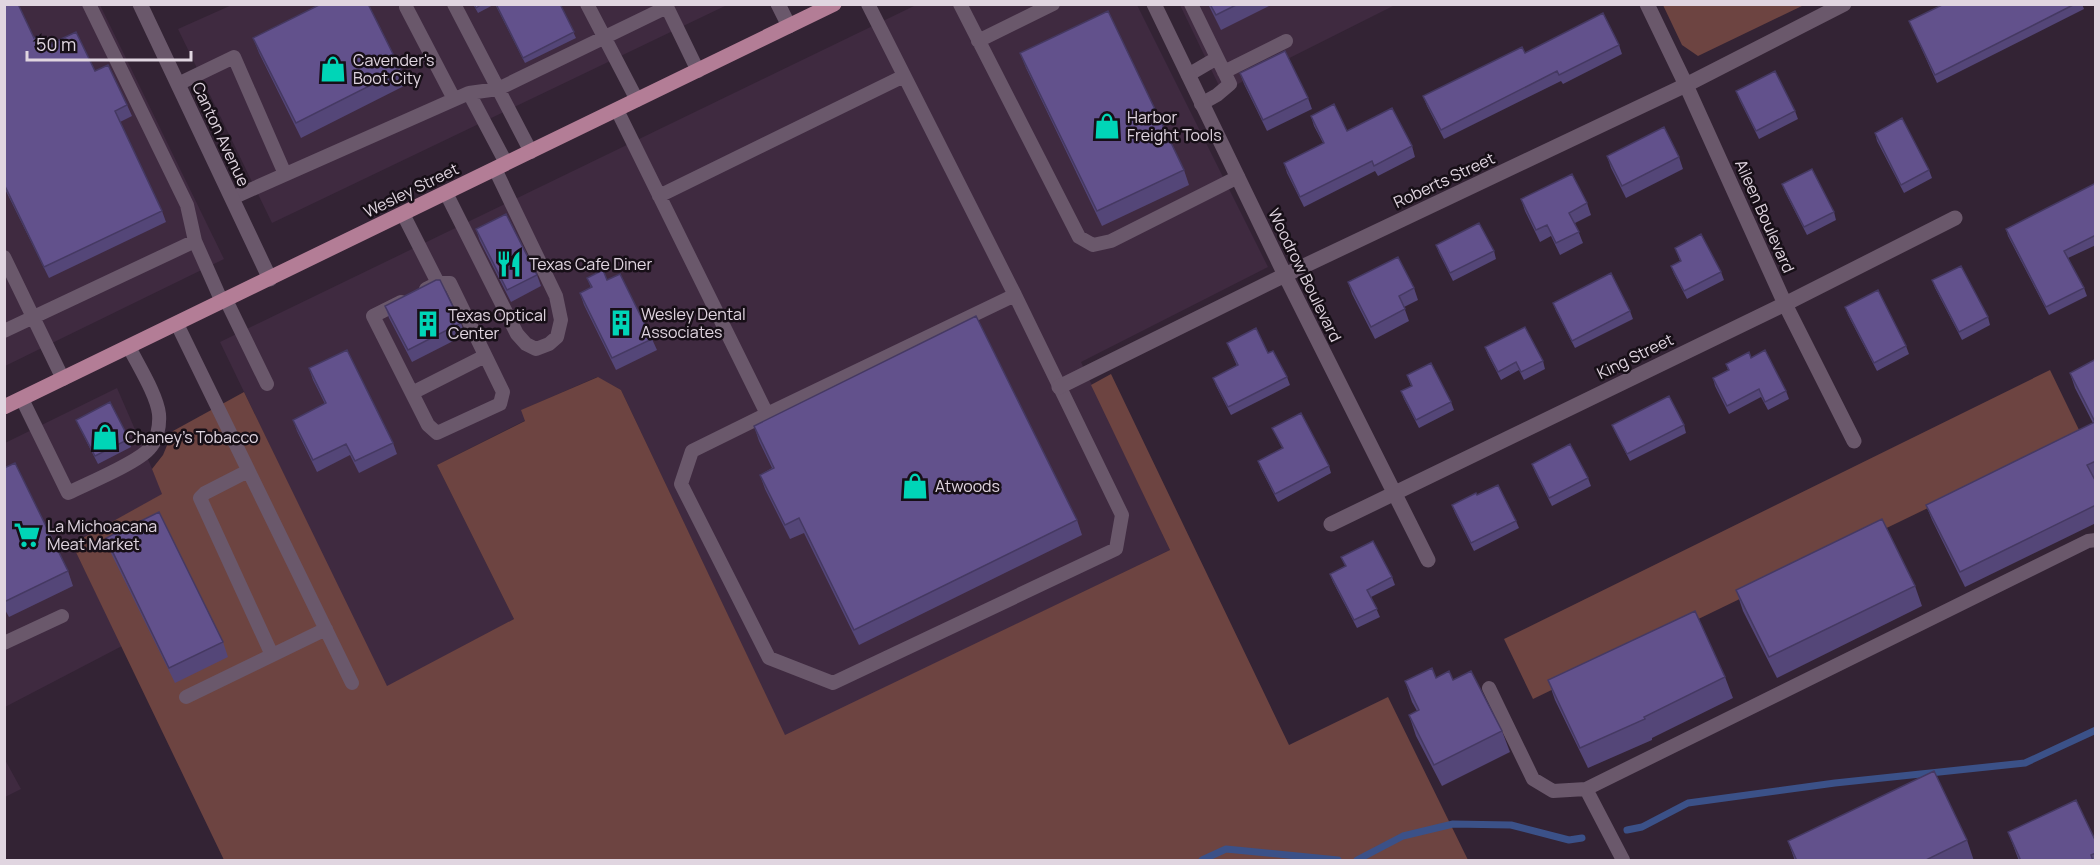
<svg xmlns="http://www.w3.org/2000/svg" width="2100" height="865" font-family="Manrope,sans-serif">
  <rect width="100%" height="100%" fill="#332334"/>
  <path fill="#3f2a40" d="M 234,4 L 727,5 L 272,223 L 178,29 Z
    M 5,5 L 100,5 L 224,259 L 5,366 Z
    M 916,5 L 1137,5 L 1268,267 L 1081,362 L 1170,550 L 785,736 L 621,390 L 597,377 L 522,410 L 526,420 L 437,465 L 514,619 L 386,687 L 220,342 Z
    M 1180,5 L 1395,5 L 1222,92 Z
    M 117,388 L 163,494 L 72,544 L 122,646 L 5,707 L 5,443 Z
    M 4,758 L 21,789 L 5,797 L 4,797 Z"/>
  <path fill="#6d4441" d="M 1663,5 L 1804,5 L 1698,56 L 1682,45 Z
    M 2050,370 L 2081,434 L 1533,699 L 1504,639 Z
    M 1111,374 L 1289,745 L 1388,697 L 1468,860 L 224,860 L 72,544 L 162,494 L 152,469 L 163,455 L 173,431 L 244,392 L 387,686 L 514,619 L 437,465 L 525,421 L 521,410 L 598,377 L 621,390 L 785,735 L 1170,550 L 1091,385 Z"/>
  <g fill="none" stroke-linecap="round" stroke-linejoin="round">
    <path stroke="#3b5188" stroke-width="7" d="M 1627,830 L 1642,827 L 1688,803 L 1835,783 L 2025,763 L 2096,730
      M 1202,860 L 1226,849 L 1338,860
      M 1357,860 L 1403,836 L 1453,824 L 1511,825 L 1569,840 L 1582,838"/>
    <path stroke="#6a586b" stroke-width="14" d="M 89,4 L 187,205 L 195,241 L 222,302
      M 454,4 L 531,152
      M 587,4 L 637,100
      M 960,4 L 1079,237 L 1093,245 L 1111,241 L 1238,177
      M 1191,4 L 1230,84 L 1217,95 L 1201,104
      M 406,7 L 454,99
      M 978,41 L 1053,4
      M 1224,72 L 1286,41
      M 1188,75 L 1217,58
      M 178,84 L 234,57 L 285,174
      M 469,93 L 498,89 L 667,7 L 698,71
      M 617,110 L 767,414 L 1015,295 L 868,4
      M 446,193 L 517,334 L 526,344 L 536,349 L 549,344 L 557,337 L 561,320 L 556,296 L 495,169
      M 659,196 L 904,76
      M 232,198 L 469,93 L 506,163
      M 403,214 L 438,283 L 426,289
      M 4,257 L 63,379
      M 226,300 L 267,384
      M 401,302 L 373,316 L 428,425 L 437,433 L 500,404 L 503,392 L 450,283 L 438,283
      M 177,324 L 352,683
      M 4,331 L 195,241
      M 412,393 L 485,356
      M 22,399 L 68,493 C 86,484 137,463 149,449 C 157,441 160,426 159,414 C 157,395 138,365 129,347
      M 767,414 L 692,451 L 681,484 L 769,658 L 833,683 L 1116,549 L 1122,515 L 1015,295
      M 248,471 L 205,493 L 200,498 L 272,655
      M 4,643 L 62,616
      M 1489,688 L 1533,779 L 1553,791 L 1586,789 L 2088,541 L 2096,540
      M 186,697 L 326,629
      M 1586,789 L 1623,860"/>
    <path stroke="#6a586b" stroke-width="15" d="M 140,4 L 270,279
      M 778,4 L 789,26
      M 1154,4 L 1285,275 L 1428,560
      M 1647,4 L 1686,85 L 1785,304 L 1854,441
      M 1059,387 L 1285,275 L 1686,85 L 1844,4
      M 1331,524 L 1785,304 L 1955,218"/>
    <path stroke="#b37d96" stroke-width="15" d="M 4,407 L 834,4"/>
  </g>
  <path fill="#544678" d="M 4,4 L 34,38 L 44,47 L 95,71 L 127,105 L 132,116 L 120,122 L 162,211 L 166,222 L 49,278 L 4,187 Z
    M 473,4 L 495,4 L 478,13 Z
    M 495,4 L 560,4 L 576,38 L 525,63 Z
    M 1208,4 L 1273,4 L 1221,30 Z
    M 1944,4 L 2082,4 L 2084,9 L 1937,83 L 1909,21 Z
    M 253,38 L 401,70 L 406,85 L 301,138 L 259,53 Z
    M 1619,45 L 1622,54 L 1563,84 L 1561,81 L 1444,139 L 1427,106 L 1423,96 L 1525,53 Z
    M 1020,53 L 1184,170 L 1189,185 L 1102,226 L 1026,68 Z
    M 1240,73 L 1308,98 L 1312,109 L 1267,131 L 1244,84 Z
    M 1736,91 L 1795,111 L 1798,119 L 1759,139 L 1739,99 Z
    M 1311,116 L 1347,131 L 1412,146 L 1415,157 L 1378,176 L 1375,171 L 1304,207 L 1287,173 L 1284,163 L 1323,143 L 1314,126 Z
    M 1875,133 L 1929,170 L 1932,178 L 1904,193 L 1877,141 Z
    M 1607,156 L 1679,157 L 1683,169 L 1626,198 L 1611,168 Z
    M 2096,183 L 2096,245 L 2068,258 L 2084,288 L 2087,296 L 2049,315 L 2008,236 L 2006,229 Z
    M 1782,184 L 1834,212 L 1836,220 L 1807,235 L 1785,192 Z
    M 1521,199 L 1587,203 L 1591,215 L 1575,223 L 1583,243 L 1560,255 L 1551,236 L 1540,242 L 1525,211 Z
    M 476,229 L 537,275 L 541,286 L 511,302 L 480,241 Z
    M 1436,245 L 1494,251 L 1496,259 L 1453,281 L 1439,253 Z
    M 1675,248 L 1721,272 L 1724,280 L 1687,299 L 1674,274 L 1671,266 L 1680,261 Z
    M 587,278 L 607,280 L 652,339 L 657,350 L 616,370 L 584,305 L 580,293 L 591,288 Z
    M 1932,280 L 1988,317 L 1990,325 L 1962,340 L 1935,288 Z
    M 1348,282 L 1414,288 L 1418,300 L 1404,307 L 1409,321 L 1375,339 L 1352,294 Z
    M 1553,303 L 1630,311 L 1633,319 L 1575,348 L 1556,311 Z
    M 385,306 L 461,323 L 465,335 L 412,362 L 389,318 Z
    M 1845,307 L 1906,346 L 1909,354 L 1877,371 L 1848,315 Z
    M 1227,343 L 1268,353 L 1287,377 L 1290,385 L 1231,415 L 1216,386 L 1213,378 L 1237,366 Z
    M 1485,347 L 1543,361 L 1545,369 L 1524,380 L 1519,370 L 1501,380 L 1488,355 Z
    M 1751,358 L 1786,391 L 1789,399 L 1768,410 L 1761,397 L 1729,414 L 1715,386 L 1713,378 L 1728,370 L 1726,364 Z
    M 2096,359 L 2096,479 L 2094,480 L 2096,482 L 2096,523 L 1965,587 L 1932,520 L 1926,505 L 2093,423 L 2075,388 L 2070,373 Z
    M 309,368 L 393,443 L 397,454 L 359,473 L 350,455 L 317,472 L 297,431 L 293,420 L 325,404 L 313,380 Z
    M 1407,375 L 1451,402 L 1454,410 L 1419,428 L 1404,399 L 1401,391 L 1411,386 Z
    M 76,420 L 129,439 L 131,447 L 98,464 L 79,427 Z
    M 1612,425 L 1684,425 L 1686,433 L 1630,461 L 1615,432 Z
    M 754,426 L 1077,520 L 1082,535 L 859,645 L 804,533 L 790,539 L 765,489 L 760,475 L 772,468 L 759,441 Z
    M 1272,428 L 1329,466 L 1331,473 L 1278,502 L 1261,469 L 1258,461 L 1282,448 Z
    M 1532,464 L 1588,478 L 1591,486 L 1552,506 L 1535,472 Z
    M 4,468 L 68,571 L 73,586 L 9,617 L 4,608 Z
    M 1452,505 L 1516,521 L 1519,528 L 1474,551 L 1455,513 Z
    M 106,538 L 223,642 L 228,657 L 175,683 L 111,553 Z
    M 1341,557 L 1392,577 L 1395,585 L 1371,597 L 1380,617 L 1357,628 L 1333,582 L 1330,574 L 1345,566 Z
    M 1915,586 L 1922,606 L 1777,678 L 1743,611 L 1736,590 Z
    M 1725,677 L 1733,698 L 1652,738 L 1652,740 L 1588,768 L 1555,700 L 1548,680 Z
    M 1436,678 L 1453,680 L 1502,731 L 1510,752 L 1442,786 L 1416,736 L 1409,715 L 1417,711 L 1412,702 L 1405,681 Z
    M 2008,832 L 2096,842 L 2096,861 L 2019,861 Z
    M 1967,840 L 1974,861 L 1795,861 L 1788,841 Z"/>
  <path fill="#62518c" stroke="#453962" stroke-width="1.5" d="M 4,4 L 18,4 L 34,38 L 38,36 L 44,47 L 76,32 L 95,71 L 108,65 L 127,105 L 115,111 L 162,211 L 44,267 L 4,184 Z
    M 321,4 L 368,4 L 401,70 L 296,123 L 253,38 Z
    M 474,4 L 482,4 L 476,8 Z
    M 496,4 L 560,4 L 574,32 L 523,58 Z
    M 1210,4 L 1238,4 L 1216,15 Z
    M 1944,4 L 2075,4 L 1935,75 L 1909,21 Z
    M 1108,11 L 1184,170 L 1097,211 L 1020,53 Z
    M 1603,13 L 1619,45 L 1559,75 L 1557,71 L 1441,130 L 1423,96 L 1522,47 L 1525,53 Z
    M 1285,51 L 1308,98 L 1263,120 L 1240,73 Z
    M 1775,71 L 1795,111 L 1756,131 L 1736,91 Z
    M 1334,104 L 1347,131 L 1392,108 L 1412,146 L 1374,166 L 1372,161 L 1300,197 L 1284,163 L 1324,143 L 1311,116 Z
    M 1902,118 L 1929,170 L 1901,185 L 1875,133 Z
    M 1664,127 L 1679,157 L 1622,186 L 1607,156 Z
    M 1812,169 L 1834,212 L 1804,227 L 1782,184 Z
    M 1572,174 L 1587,203 L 1569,213 L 1579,232 L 1556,243 L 1547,225 L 1536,230 L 1521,199 Z
    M 2096,183 L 2096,235 L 2064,251 L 2084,288 L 2046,307 L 2006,229 Z
    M 506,214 L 537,275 L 507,290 L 476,229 Z
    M 1479,223 L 1494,251 L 1450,273 L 1436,245 Z
    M 1701,234 L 1721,272 L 1684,291 L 1671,266 L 1681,261 L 1675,248 Z
    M 1398,257 L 1414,288 L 1399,296 L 1405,309 L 1371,327 L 1348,282 Z
    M 1961,266 L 1988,317 L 1959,332 L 1932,280 Z
    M 603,270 L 607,280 L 620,274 L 652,339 L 612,358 L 580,293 L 592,287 L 587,278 Z
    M 1611,273 L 1630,311 L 1572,341 L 1553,303 Z
    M 436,280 L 440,280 L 461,323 L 408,350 L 385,306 Z
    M 1878,290 L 1906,346 L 1874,363 L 1845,307 Z
    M 976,316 L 1077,520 L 854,630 L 799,518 L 785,525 L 760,475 L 774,468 L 754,426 Z
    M 1525,327 L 1543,361 L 1521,372 L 1516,362 L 1498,372 L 1485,347 Z
    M 1256,328 L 1268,353 L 1273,351 L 1287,377 L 1228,407 L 1213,378 L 1238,365 L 1227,343 Z
    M 347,350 L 393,443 L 355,461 L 346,444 L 313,460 L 293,420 L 326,403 L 309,368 Z
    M 1765,350 L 1786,391 L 1765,402 L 1759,389 L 1727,406 L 1713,378 L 1729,370 L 1726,364 L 1749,352 L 1751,358 Z
    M 2096,359 L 2096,461 L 2087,465 L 2096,482 L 2096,505 L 1960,572 L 1926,505 L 2095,422 L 2070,373 Z
    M 1431,363 L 1451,402 L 1416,420 L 1401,391 L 1412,386 L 1407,375 Z
    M 1669,396 L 1684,425 L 1627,454 L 1612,425 Z
    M 110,402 L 129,439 L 95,456 L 76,420 Z
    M 1301,413 L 1329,466 L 1275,494 L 1258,461 L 1283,448 L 1272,428 Z
    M 1570,444 L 1588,478 L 1549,498 L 1532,464 Z
    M 15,463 L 68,571 L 4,602 L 4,468 Z
    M 1498,485 L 1516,521 L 1471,543 L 1452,505 L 1476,493 L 1477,495 Z
    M 159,512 L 223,642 L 169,668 L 106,538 Z
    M 1882,519 L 1915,586 L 1769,657 L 1736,590 Z
    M 1373,541 L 1392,577 L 1367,590 L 1377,609 L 1354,620 L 1330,574 L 1346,566 L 1341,557 Z
    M 1695,611 L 1725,677 L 1644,717 L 1645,719 L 1580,748 L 1548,680 Z
    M 1432,668 L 1436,678 L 1449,671 L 1453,680 L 1471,671 L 1502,731 L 1434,765 L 1409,715 L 1419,710 L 1405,681 Z
    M 1934,771 L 1967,840 L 1924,861 L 1797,861 L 1788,841 Z
    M 2076,800 L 2096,842 L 2096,853 L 2091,855 L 2093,861 L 2021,861 L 2008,832 Z"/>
  <defs>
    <g id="shop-bare" transform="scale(2.07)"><path d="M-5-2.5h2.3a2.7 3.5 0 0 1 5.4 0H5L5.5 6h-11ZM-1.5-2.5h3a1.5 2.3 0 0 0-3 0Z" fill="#00d5b7" stroke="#170f17" stroke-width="2.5" paint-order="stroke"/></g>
    <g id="restaurant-bare" transform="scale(2.07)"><path d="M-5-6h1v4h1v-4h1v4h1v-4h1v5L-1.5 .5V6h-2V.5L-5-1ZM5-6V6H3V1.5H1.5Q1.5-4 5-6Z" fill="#00d5b7" stroke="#170f17" stroke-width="2.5" paint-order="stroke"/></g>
    <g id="building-bare" transform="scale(2.07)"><path d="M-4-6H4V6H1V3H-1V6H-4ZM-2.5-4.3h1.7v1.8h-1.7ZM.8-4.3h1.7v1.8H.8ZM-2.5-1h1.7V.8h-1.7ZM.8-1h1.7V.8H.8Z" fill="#00d5b7" stroke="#170f17" stroke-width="2.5" paint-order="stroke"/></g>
    <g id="supermarket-bare" transform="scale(2.07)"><path d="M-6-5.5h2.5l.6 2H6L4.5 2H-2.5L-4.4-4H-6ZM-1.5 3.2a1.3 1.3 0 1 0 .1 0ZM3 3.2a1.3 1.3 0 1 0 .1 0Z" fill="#00d5b7" stroke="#170f17" stroke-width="2.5" paint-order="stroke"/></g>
  </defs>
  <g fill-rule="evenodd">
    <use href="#shop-bare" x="333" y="69"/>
    <use href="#shop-bare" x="1107" y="126"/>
    <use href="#restaurant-bare" x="509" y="264"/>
    <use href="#building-bare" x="621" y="323"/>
    <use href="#building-bare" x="428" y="324"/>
    <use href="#shop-bare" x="105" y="437"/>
    <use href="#shop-bare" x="915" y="486"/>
    <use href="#supermarket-bare" x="27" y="535"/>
  </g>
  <g text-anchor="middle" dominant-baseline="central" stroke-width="5" stroke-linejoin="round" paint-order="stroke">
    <g font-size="16" fill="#e0d5e0" stroke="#170f17" text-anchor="start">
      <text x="353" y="60">Cavender's<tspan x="353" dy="18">Boot City</tspan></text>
      <text x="1127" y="117">Harbor<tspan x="1127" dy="18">Freight Tools</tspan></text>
      <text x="529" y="264">Texas Cafe Diner</text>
      <text x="641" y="314">Wesley Dental<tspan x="641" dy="18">Associates</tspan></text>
      <text x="448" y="315">Texas Optical<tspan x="448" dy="18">Center</tspan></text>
      <text x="125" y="437">Chaney's Tobacco</text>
      <text x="935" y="486">Atwoods</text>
      <text x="47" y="526">La Michoacana<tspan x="47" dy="18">Meat Market</tspan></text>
    </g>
    <g font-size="16" fill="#e0d5e0" stroke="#170f17">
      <text transform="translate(221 134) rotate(65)">Canton Avenue</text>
      <text transform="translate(1444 180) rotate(-25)">Roberts Street</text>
      <text transform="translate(411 190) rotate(-26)">Wesley Street</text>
      <text transform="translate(1765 216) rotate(66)">Aileen Boulevard</text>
      <text transform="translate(1305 275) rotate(64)">Woodrow Boulevard</text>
      <text transform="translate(1635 356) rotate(-26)">King Street</text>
    </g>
  </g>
  <rect width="2100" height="865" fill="none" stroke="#e0d5e0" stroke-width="12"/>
  <path d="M27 51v9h164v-9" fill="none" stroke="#e0d5e0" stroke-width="3"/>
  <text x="36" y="51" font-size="18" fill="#e0d5e0" stroke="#170f17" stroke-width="4.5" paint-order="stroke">50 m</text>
</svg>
